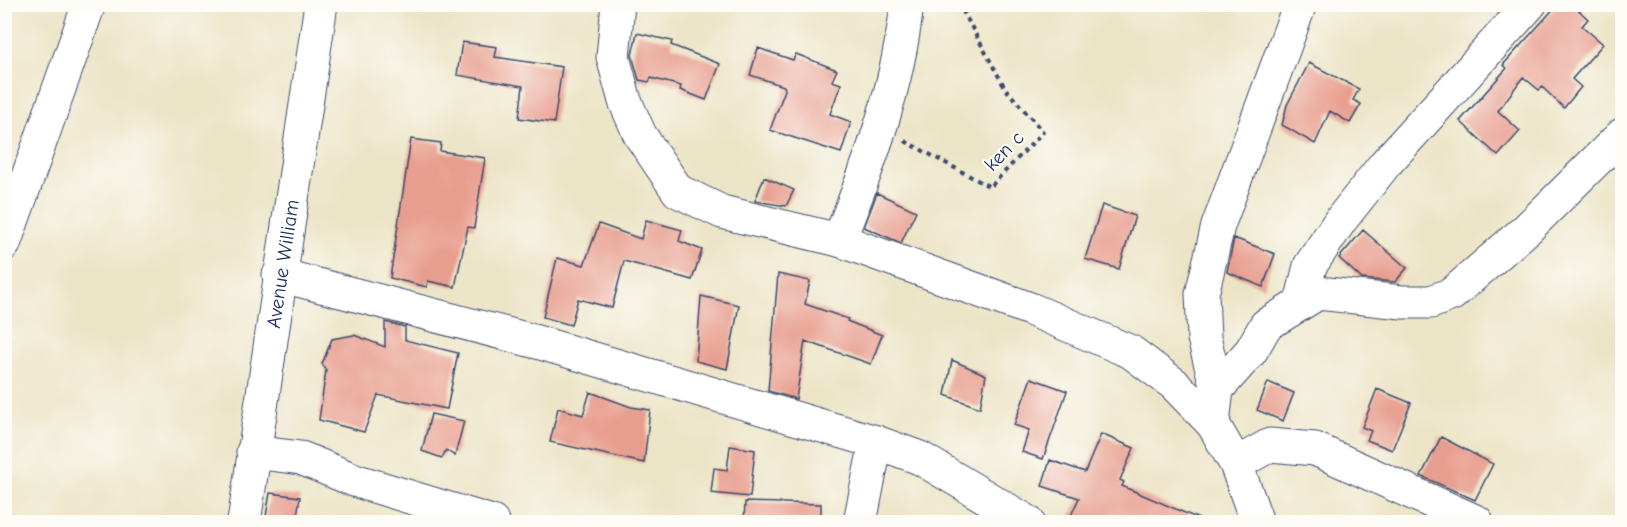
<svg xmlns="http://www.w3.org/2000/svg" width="1627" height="527" font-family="'Comic Neue',sans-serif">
  <rect width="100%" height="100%" fill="#fdfcf7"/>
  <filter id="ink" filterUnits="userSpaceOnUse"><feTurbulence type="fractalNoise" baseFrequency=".0167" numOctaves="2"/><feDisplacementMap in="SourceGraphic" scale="12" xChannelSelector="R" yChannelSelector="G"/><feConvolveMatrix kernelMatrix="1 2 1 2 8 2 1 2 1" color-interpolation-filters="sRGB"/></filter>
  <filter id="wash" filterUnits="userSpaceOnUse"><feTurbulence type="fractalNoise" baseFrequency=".008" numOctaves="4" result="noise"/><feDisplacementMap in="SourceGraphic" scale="24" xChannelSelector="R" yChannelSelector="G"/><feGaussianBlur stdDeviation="1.35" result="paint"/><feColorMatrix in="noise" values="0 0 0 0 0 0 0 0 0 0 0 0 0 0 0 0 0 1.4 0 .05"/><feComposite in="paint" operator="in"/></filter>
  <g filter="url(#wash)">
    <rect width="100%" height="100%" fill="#ece4c6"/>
    <g id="blocks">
      <path fill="#e89e8e" d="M 1558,4 L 1572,4 L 1588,19 L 1582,26 L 1603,44 L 1572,79 L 1581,87 L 1564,108 L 1542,87 L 1539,90 L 1523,77 L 1498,111 L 1520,131 L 1498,156 L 1460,121 L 1507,68 L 1503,65 Z
        M 637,33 L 672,41 L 671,45 L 720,64 L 706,100 L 680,90 L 681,86 L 651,78 L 649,82 L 639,80 L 632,55 Z
        M 462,42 L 497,47 L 495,57 L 562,67 L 554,123 L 519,118 L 523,86 L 457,75 Z
        M 758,48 L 793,60 L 796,54 L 837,70 L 832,81 L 841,84 L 830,114 L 851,122 L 841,153 L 770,130 L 785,90 L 784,86 L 750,75 Z
        M 1309,63 L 1359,89 L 1353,100 L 1361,104 L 1350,123 L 1330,111 L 1315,144 L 1282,125 L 1287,105 Z
        M 411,139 L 441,143 L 440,151 L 485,158 L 474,228 L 468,227 L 455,287 L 428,281 L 427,287 L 390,278 Z
        M 764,177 L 794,190 L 786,206 L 755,201 Z
        M 877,193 L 916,211 L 901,243 L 864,227 Z
        M 1102,205 L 1135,216 L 1119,269 L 1085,259 Z
        M 646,220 L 682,230 L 679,241 L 702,250 L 692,280 L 624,261 L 612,308 L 578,299 L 571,325 L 543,317 L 557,258 L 584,265 L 599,224 L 641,239 Z
        M 1363,230 L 1407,268 L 1395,282 L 1362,279 L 1339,258 Z
        M 1234,238 L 1275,254 L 1263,287 L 1227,272 Z
        M 778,274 L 810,281 L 805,304 L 848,319 L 847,321 L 882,335 L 871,364 L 805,341 L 796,399 L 768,391 Z
        M 701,296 L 739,305 L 727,369 L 696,361 Z
        M 385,322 L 405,327 L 405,340 L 458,353 L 447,409 L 378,395 L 364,432 L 319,420 L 326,370 L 322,364 L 332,339 L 354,335 L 385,347 Z
        M 952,360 L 986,375 L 980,408 L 945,395 Z
        M 1031,378 L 1067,391 L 1043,459 L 1022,452 L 1029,430 L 1014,425 Z
        M 1268,382 L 1294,393 L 1283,421 L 1257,410 Z
        M 1377,389 L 1411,403 L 1392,450 L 1367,440 L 1371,431 L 1362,427 Z
        M 590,392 L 631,407 L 650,410 L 644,463 L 550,442 L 558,408 L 583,415 Z
        M 431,414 L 464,421 L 455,456 L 446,450 L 442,458 L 422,451 Z
        M 1101,434 L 1134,448 L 1120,480 L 1124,482 L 1122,486 L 1206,522 L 1068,522 L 1079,498 L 1042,486 L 1050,460 L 1085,472 Z
        M 1441,437 L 1493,464 L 1475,500 L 1421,476 Z
        M 730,446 L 755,450 L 750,497 L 711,493 L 714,468 L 727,470 Z
        M 270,493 L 300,497 L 296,522 L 265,522 Z
        M 745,502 L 821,504 L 821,522 L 744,522 Z"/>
    </g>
  </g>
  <g filter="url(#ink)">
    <use href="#blocks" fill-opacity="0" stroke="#3a4a6e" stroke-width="1.5"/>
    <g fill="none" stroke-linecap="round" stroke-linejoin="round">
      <g stroke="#3a4a6e" stroke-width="35">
        <g id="minor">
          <path d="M 618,4 L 613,57 L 625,101 L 640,135 L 678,191 L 722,212 L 839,240 L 1030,309 L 1131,352 L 1174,384 L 1213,424 L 1236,464 L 1257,522"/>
          <path d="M 839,240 C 870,163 898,87 907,4"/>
          <path d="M 4,244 L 89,4"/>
          <path d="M 279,275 L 537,342 L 876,442 L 920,458 L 1028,522"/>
          <path d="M 1301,303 L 1310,266 L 1340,221 L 1385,164 L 1530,4"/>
          <path d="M 1217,389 L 1204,338 L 1202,294 L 1218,226 L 1300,4"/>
          <path d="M 1213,424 L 1217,389 L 1251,351 L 1266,325 L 1318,293 L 1402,302 L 1431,302 L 1452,294 L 1528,228 L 1622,135"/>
          <path d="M 253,452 L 301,458 L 354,480 L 492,522"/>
          <path d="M 1236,464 L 1270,445 L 1315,449 L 1477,522"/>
          <path id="s1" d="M 244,522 L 321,4"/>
          <path d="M 860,522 L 876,442"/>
        </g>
      </g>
      <path stroke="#3a4a6e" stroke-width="4" stroke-dasharray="4.5 4.5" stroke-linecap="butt" d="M 905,141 L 990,187 L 1043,132 L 1005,88 L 959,4"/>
      <use href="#minor" stroke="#fff" stroke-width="33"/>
    </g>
  </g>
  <g text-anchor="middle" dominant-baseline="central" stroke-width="4.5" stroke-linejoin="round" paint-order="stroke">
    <g font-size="20" fill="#1b2f5e" stroke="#fdfcf7">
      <text transform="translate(1004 151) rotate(-46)">ken c</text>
      <text stroke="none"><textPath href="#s1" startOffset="261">Avenue William</textPath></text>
    </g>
  </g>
  <rect width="1627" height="527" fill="none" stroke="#fdfcf7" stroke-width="24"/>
</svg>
